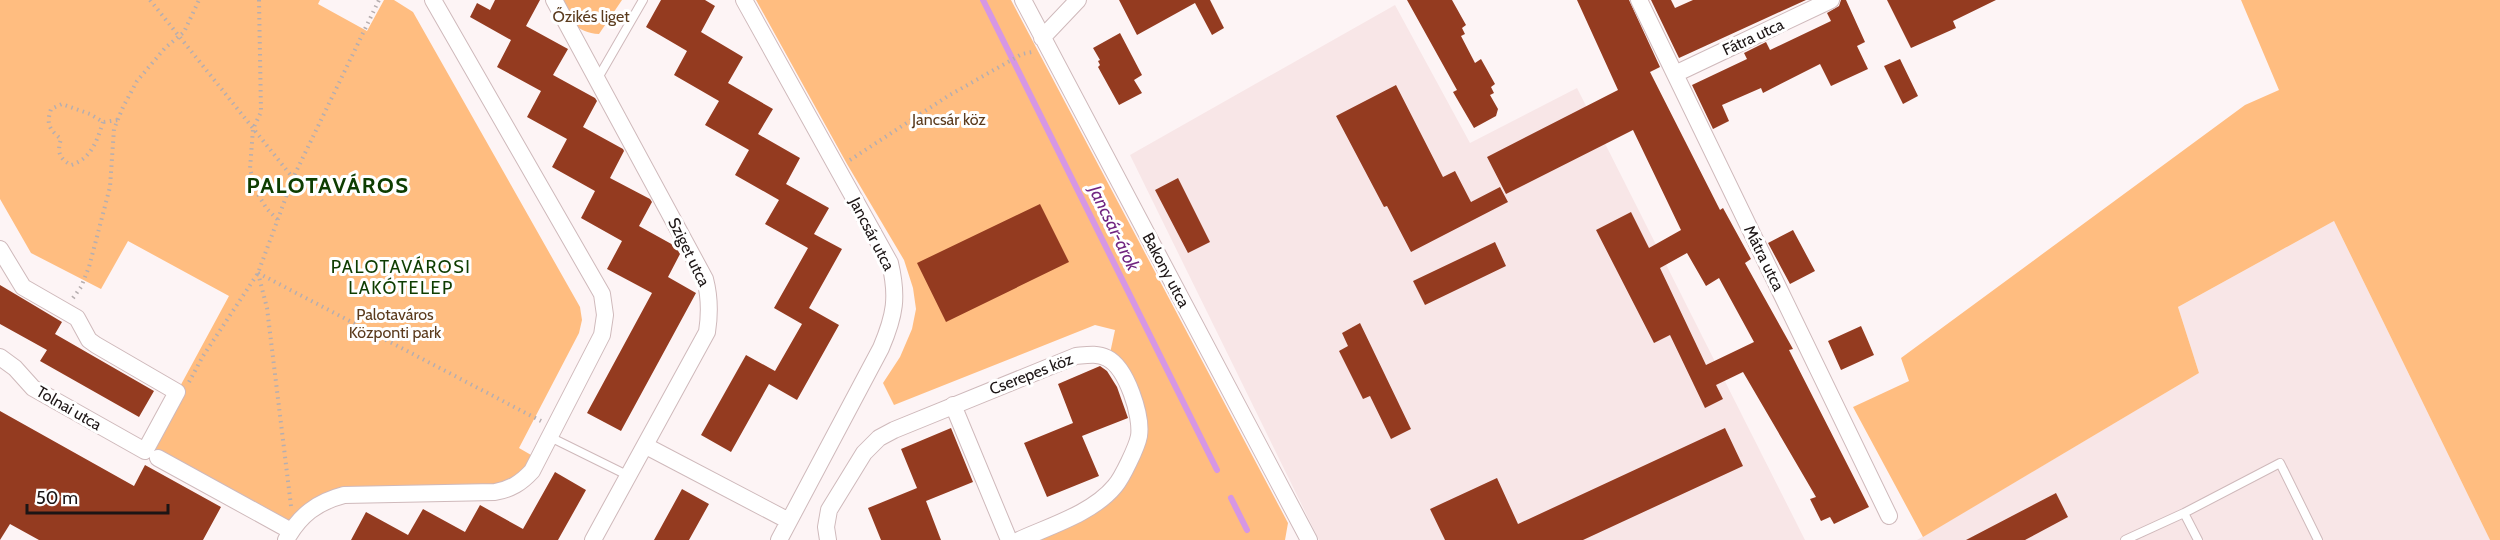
<svg xmlns="http://www.w3.org/2000/svg" width="2500" height="540" font-family="Cabin,sans-serif">
  <rect width="100%" height="100%" fill="#fdf4f5"/>
  <path fill="#f8e6e7" d="M 1395,5 L 1470,143 L 1577,88 L 1805,540 L 1319,540 L 1130,155 Z
    M 2334,221 L 2490,540 L 1917,540 L 2199,373 L 2178,307 Z"/>
  <path fill="#ffbd80" d="M 0,0 L 320,0 L 318,4 L 367,31 L 384,0 L 394,0 L 413,12 L 580,307 L 582,320 L 579,333 L 519,448 L 538,459 L 508,489 L 344,495 L 291,531 L 145,451 L 229,296 L 128,241 L 101,289 L 31,253 L 0,199 Z
    M 554,0 L 622,0 L 599,34 C 577,33 565,18 554,0 Z
    M 756,0 L 1011,0 L 1288,523 L 1285,540 L 1019,540 L 1116,486 L 1140,419 L 1109,358 L 1115,330 L 1095,325 L 894,405 L 883,383 L 900,357 L 912,329 L 916,309 L 913,288 L 904,260 L 847,164 Z
    M 2241,0 L 2500,0 L 2500,540 L 2490,540 L 2334,221 L 2178,307 L 2199,373 L 1923,537 L 1853,407 L 1909,381 L 1901,358 L 2245,105 L 2279,90 Z"/>
  <g fill="none" stroke-linecap="round" stroke-linejoin="round">
    <path stroke="#d697e4" stroke-width="6" d="M 983,0 L 1217,470
      M 1231,498 L 1247,530"/>
  </g>
  <path fill="#943b20" fill-rule="evenodd" d="M 495,0 L 540,0 L 526,26 L 568,49 L 553,75 L 595,98 L 597,101 L 583,127 L 623,149 L 624,151 L 610,178 L 650,199 L 652,202 L 639,226 L 675,246 L 680,254 L 668,277 L 696,293 L 621,431 L 587,413 L 652,293 L 607,269 L 622,241 L 581,218 L 595,191 L 552,167 L 567,139 L 527,117 L 541,91 L 497,67 L 511,40 L 470,17 L 477,3 L 490,10 Z
    M 661,0 L 705,0 L 715,6 L 701,32 L 743,57 L 728,83 L 773,109 L 758,134 L 800,158 L 786,184 L 829,208 L 814,234 L 842,249 L 809,308 L 839,325 L 797,400 L 769,384 L 731,452 L 701,435 L 746,355 L 775,371 L 802,324 L 774,308 L 808,248 L 765,224 L 779,200 L 735,175 L 749,150 L 705,125 L 719,101 L 674,75 L 687,51 L 646,27 Z
    M 1119,0 L 1210,0 L 1224,28 L 1212,35 L 1195,3 L 1137,35 Z
    M 1407,0 L 1452,0 L 1466,25 L 1462,28 L 1465,34 L 1461,36 L 1475,63 L 1481,59 L 1495,84 L 1491,87 L 1494,93 L 1490,95 L 1498,109 L 1496,116 L 1474,128 L 1453,92 L 1457,90 Z
    M 1577,0 L 1629,0 L 1660,67 L 1650,72 L 1720,210 L 1723,208 L 1751,259 L 1745,263 L 1793,349 L 1789,350 L 1869,507 L 1834,524 L 1830,517 L 1821,521 L 1810,499 L 1816,497 L 1743,372 L 1716,385 L 1723,399 L 1705,408 L 1670,335 L 1654,343 L 1596,230 L 1631,212 L 1649,248 L 1681,230 L 1633,130 L 1506,194 L 1487,157 L 1618,90 ZM 1687,253 L 1706,286 L 1719,278 L 1754,342 L 1706,365 L 1660,268 Z
    M 1651,0 L 1671,0 L 1675,8 L 1693,0 L 1806,0 L 1679,58 Z
    M 1841,0 L 1846,0 L 1865,42 L 1857,46 L 1868,69 L 1831,86 L 1820,64 L 1763,93 L 1761,88 L 1722,105 L 1729,121 L 1713,129 L 1692,85 L 1747,59 L 1744,53 L 1766,42 L 1770,50 L 1831,21 L 1827,13 L 1839,6 Z
    M 1887,0 L 1996,0 L 1953,21 L 1956,28 L 1911,48 Z
    M 1120,33 L 1142,75 L 1134,80 L 1142,93 L 1119,105 L 1098,67 L 1100,65 L 1098,61 L 1100,60 L 1093,48 Z
    M 1900,59 L 1918,96 L 1903,104 L 1884,66 Z
    M 1396,85 L 1443,177 L 1455,171 L 1471,202 L 1500,187 L 1508,202 L 1411,252 L 1387,206 L 1384,207 L 1336,116 Z
    M 1178,178 L 1210,242 L 1188,253 L 1155,190 Z
    M 1040,204 L 1069,262 L 946,322 L 917,263 Z
    M 1793,230 L 1815,271 L 1790,284 L 1768,243 Z
    M 1495,242 L 1506,266 L 1425,305 L 1413,281 Z
    M 0,285 L 62,322 L 55,334 L 154,391 L 139,417 L 40,361 L 47,350 L 0,324 Z
    M 1360,323 L 1411,429 L 1391,439 L 1370,396 L 1363,399 L 1339,351 L 1348,346 L 1342,333 Z
    M 1861,326 L 1874,355 L 1841,370 L 1828,341 Z
    M 1100,366 L 1107,371 L 1117,387 L 1128,418 L 1082,436 L 1099,476 L 1047,497 L 1024,443 L 1073,423 L 1058,384 Z
    M 0,411 L 134,486 L 145,465 L 221,507 L 203,540 L 39,540 L 10,524 L 0,540 Z
    M 951,428 L 973,482 L 926,501 L 941,540 L 881,540 L 868,508 L 917,488 L 901,449 Z
    M 1725,428 L 1743,466 L 1583,540 L 1445,540 L 1430,509 L 1497,478 L 1518,524 Z
    M 555,472 L 586,490 L 558,540 L 351,540 L 366,512 L 408,535 L 423,509 L 465,532 L 480,505 L 523,529 Z
    M 682,489 L 709,504 L 689,540 L 654,540 Z
    M 2056,493 L 2068,517 L 2025,540 L 1966,540 Z"/>
  <g fill="none" stroke-linecap="round" stroke-linejoin="round">
    <g stroke="#cfb9bb" stroke-width="10">
      <path id="service" d="M 598,78 L 643,0
        M 550,437 L 629,476
        M 2184,513 L 2198,540
        M 2125,540 L 2184,513 L 2280,463 L 2318,540"/>
    </g>
    <g stroke="#cfb9bb" stroke-width="18">
      <path id="minor" d="M 554,0 L 705,279 C 710,298 710,313 707,332 L 593,540
        M 744,0 L 890,263 C 898,297 895,315 881,348 L 779,540
        M 1023,0 L 1309,540
        M 1639,0 L 1889,516
        M 1042,38 L 1078,0
        M 1675,74 L 1831,0
        M 0,249 L 23,287 L 77,318 L 89,340 L 96,345 L 177,392 L 145,451 L 33,388 L 15,368 L 0,357
        M 953,405 L 1009,540
        M 646,446 L 789,521
        M 158,458 L 291,531
        M 286,540 C 300,515 317,502 344,495 L 495,492 C 511,489 521,483 532,471 L 602,335 L 605,315 L 602,294 L 433,0
        M 828,540 L 826,527 L 829,510 L 864,453 L 879,438 L 894,430 L 1076,356 C 1087,355 1097,353 1107,358 C 1127,368 1142,416 1139,436 C 1137,447 1122,478 1115,486 C 1093,513 1050,526 1019,540"/>
    </g>
    <path stroke="#b6aeaf" stroke-width="4" stroke-dasharray="1.5 4.5" stroke-linecap="butt" d="M 150,0 L 293,178
      M 259,0 L 261,112 L 253,129 L 250,169 L 257,193 L 267,209 L 278,220
      M 103,122 C 97,141 91,159 71,165 C 59,158 57,152 61,139 C 49,129 46,124 51,109 L 62,104 L 90,114 L 103,122 L 118,120
      M 850,160 L 948,96 L 1022,54 L 1032,52
      M 258,273 L 541,421
      M 258,273 L 267,308 L 291,506
      M 73,298 L 81,287 L 89,267 L 110,187 L 114,129 L 123,107 L 137,81 L 165,48 L 184,32 L 199,0
      M 189,382 L 203,356 L 258,273 L 293,178 L 379,0"/>
    <use href="#service" stroke="#fff" stroke-width="8"/>
    <use href="#minor" stroke="#fff" stroke-width="16"/>
  </g>
  <g text-anchor="middle" dominant-baseline="central" stroke-width="6" stroke-linejoin="round" paint-order="stroke">
    <g font-size="16" fill="#5b3b1d" stroke="#fff">
      <text x="591" y="16">Őzikés liget</text>
      <text x="949" y="119">Jancsár köz</text>
      <text x="395" y="314">Palotaváros<tspan x="395" dy="18">Központi park</tspan></text>
    </g>
    <g font-size="16" fill="#1c1515" stroke="#fff">
      <text transform="translate(1753 37) rotate(-25)">Fátra utca</text>
      <text transform="translate(872 234) rotate(63)">Jancsár utca</text>
      <text transform="translate(689 252) rotate(64)">Sziget utca</text>
      <text transform="translate(1764 258) rotate(64)">Mátra utca</text>
      <text transform="translate(1166 270) rotate(62)">Bakony utca</text>
      <text transform="translate(1031 374) rotate(-21)">Cserepes köz</text>
      <text transform="translate(69 408) rotate(30)">Tolnai utca</text>
    </g>
    <g font-size="18" font-style="italic" fill="#712581" stroke="#fff">
      <text transform="translate(1114 228) rotate(64)">Jancsár-árok</text>
    </g>
    <g font-size="18" letter-spacing="1.5" fill="#0e3d01" stroke="#fff">
      <text x="401" y="267">PALOTAVÁROSI<tspan x="401" dy="21">LAKÓTELEP</tspan></text>
    </g>
    <g font-size="22" font-weight="bold" letter-spacing="1.5" fill="#0e3d01" stroke="#fff">
      <text x="328" y="185">PALOTAVÁROS</text>
    </g>
  </g>
  <path d="M27 504v9h141v-9" fill="none" stroke="#1c1515" stroke-width="3"/>
  <text x="36" y="504" font-size="18" fill="#1c1515" stroke="#ffffff" stroke-width="4.5" paint-order="stroke">50 m</text>
</svg>
